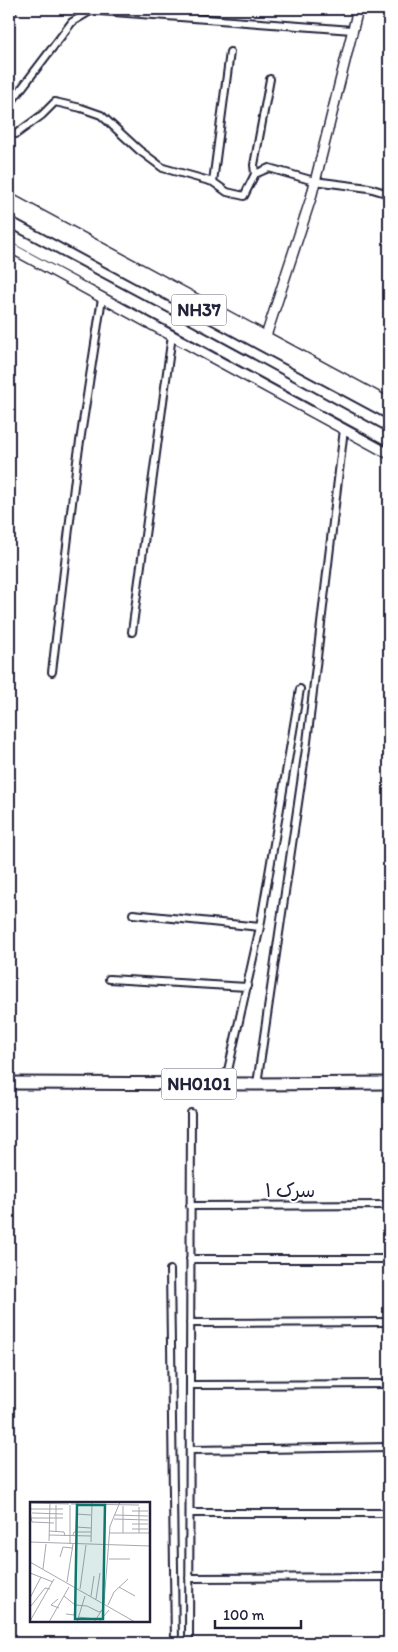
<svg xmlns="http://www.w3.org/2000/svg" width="398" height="1652" font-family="Itim,'Playpen Sans Arabic',sans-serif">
  <rect width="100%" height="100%" fill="#fff"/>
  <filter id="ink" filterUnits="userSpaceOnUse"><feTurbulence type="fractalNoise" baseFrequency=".02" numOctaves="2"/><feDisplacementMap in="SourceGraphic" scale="10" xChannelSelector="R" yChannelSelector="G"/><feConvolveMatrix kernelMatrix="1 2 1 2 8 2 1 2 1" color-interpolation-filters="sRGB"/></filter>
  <g filter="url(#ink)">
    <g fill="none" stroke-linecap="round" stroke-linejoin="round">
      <g stroke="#22223b" stroke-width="10">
        <path id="street" d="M 94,9 L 101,11 L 352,30
          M 9,105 L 72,22 L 94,9
          M 9,133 L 16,134 L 42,115 L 55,102 L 81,108 L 101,115 L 139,150 L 163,168 L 213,182 L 227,192 L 244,196 L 255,174 L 269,168 L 314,181 L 369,188 L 389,194
          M 255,174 L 254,165 L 270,79
          M 213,182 L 230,52
          M 132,632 L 172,335
          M 52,672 L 77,461 L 102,298
          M 133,914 L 260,927
          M 109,979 L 247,987
          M 225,1084 L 260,927 L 300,689
          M 257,1084 L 307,742 L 344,429
          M 190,1206 L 389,1205
          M 190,1259 L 389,1259
          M 170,1270 L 175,1643
          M 190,1323 L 389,1322
          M 190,1385 L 389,1384
          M 190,1450 L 389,1447
          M 190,1513 L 389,1513
          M 189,1578 L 389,1577
          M 9,1642 L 159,1643
          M 189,1643 L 191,1113"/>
      </g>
      <g stroke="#22223b" stroke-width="12">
        <path id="secondary" d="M 9,13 L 13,9
          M 9,198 L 389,403
          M 9,247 L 389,454
          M 266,336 L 311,198 L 358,9"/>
      </g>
      <g stroke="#22223b" stroke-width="15">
        <path id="highway" d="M 9,208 L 389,413
          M 9,235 L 174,323 L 389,440
          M 9,1083 L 257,1084 L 389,1083"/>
      </g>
      <use href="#street" stroke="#fff" stroke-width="6"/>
      <use href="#secondary" stroke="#fff" stroke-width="9"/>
      <use href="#highway" stroke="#fff" stroke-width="11"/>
    </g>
  </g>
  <g text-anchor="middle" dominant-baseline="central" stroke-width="4" stroke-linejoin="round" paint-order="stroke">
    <g fill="#fff" stroke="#646476" stroke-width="1">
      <rect x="171.5" y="294.5" width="55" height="31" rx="4"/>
      <rect x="161.5" y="1068.5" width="75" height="31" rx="4"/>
    </g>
    <g font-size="18" font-weight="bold" fill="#22223b">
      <text x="199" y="310">NH37</text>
      <text x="199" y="1084">NH0101</text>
    </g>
    <g font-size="19" fill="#22223b" stroke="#fff">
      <text x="290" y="1190">سرک ۱</text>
    </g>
  </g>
  <g transform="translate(30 1502)">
    <rect width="120" height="120" fill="#fff"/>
    <path fill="none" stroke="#a7a7b1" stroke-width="1" d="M 0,1 L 39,2M 41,2 L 109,3M 0,7 L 33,7M 102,9 L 118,9M 0,10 L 2,20 L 24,21M 2,11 L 33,12M 46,12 L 61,13M 85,13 L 118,14M 2,16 L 33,16M 84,17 L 118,18M 102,22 L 118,22M 46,25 L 61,26M 102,27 L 118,27M 19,29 L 34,30 L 35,34M 26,30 L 26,3M 46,30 L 47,1M 80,31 L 120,31M 93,31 L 93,4M 109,31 L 109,5M 19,33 L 61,34M 43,33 L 44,30 L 61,30M 19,39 L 20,0M 0,40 L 120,44M 61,40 L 62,1M 40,42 L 40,3M 30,55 L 33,45 L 42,46M 79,57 L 100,57M 0,60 L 105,120M 13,67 L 16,42M 0,71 L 23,80M 37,80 L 43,42M 89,85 L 105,94M 50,87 L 56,43M 34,94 L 45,103 L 57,104 L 69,110 L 73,108M 61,94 L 64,74M 0,96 L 11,75M 28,97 L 21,103 L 29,106M 66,97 L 70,71M 74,101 L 80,24 L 90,0M 78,103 L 84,90 L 98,77M 1,104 L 15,86 L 20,87M 36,112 L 44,113 L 46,103M 48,115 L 66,117M 0,119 L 24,77M 19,120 L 39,85M 47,120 L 55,94M 64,120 L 74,105M 69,120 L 79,108"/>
    <path fill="#0f766e" fill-opacity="0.15" stroke="#0f766e" stroke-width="2.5" d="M 47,3 L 75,3 L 73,117 L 45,117 Z"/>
    <rect width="120" height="120" fill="none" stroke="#22223b" stroke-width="2.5"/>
  </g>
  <rect width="398" height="1652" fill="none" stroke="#fff" stroke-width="30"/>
  <rect x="15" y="15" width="368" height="1622" fill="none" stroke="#22223b" stroke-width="2" filter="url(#ink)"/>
  <path d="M215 1620v8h86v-8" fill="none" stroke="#22223b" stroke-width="2.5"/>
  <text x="223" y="1620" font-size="15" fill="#22223b" stroke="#ffffff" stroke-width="4" paint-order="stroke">100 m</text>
</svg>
